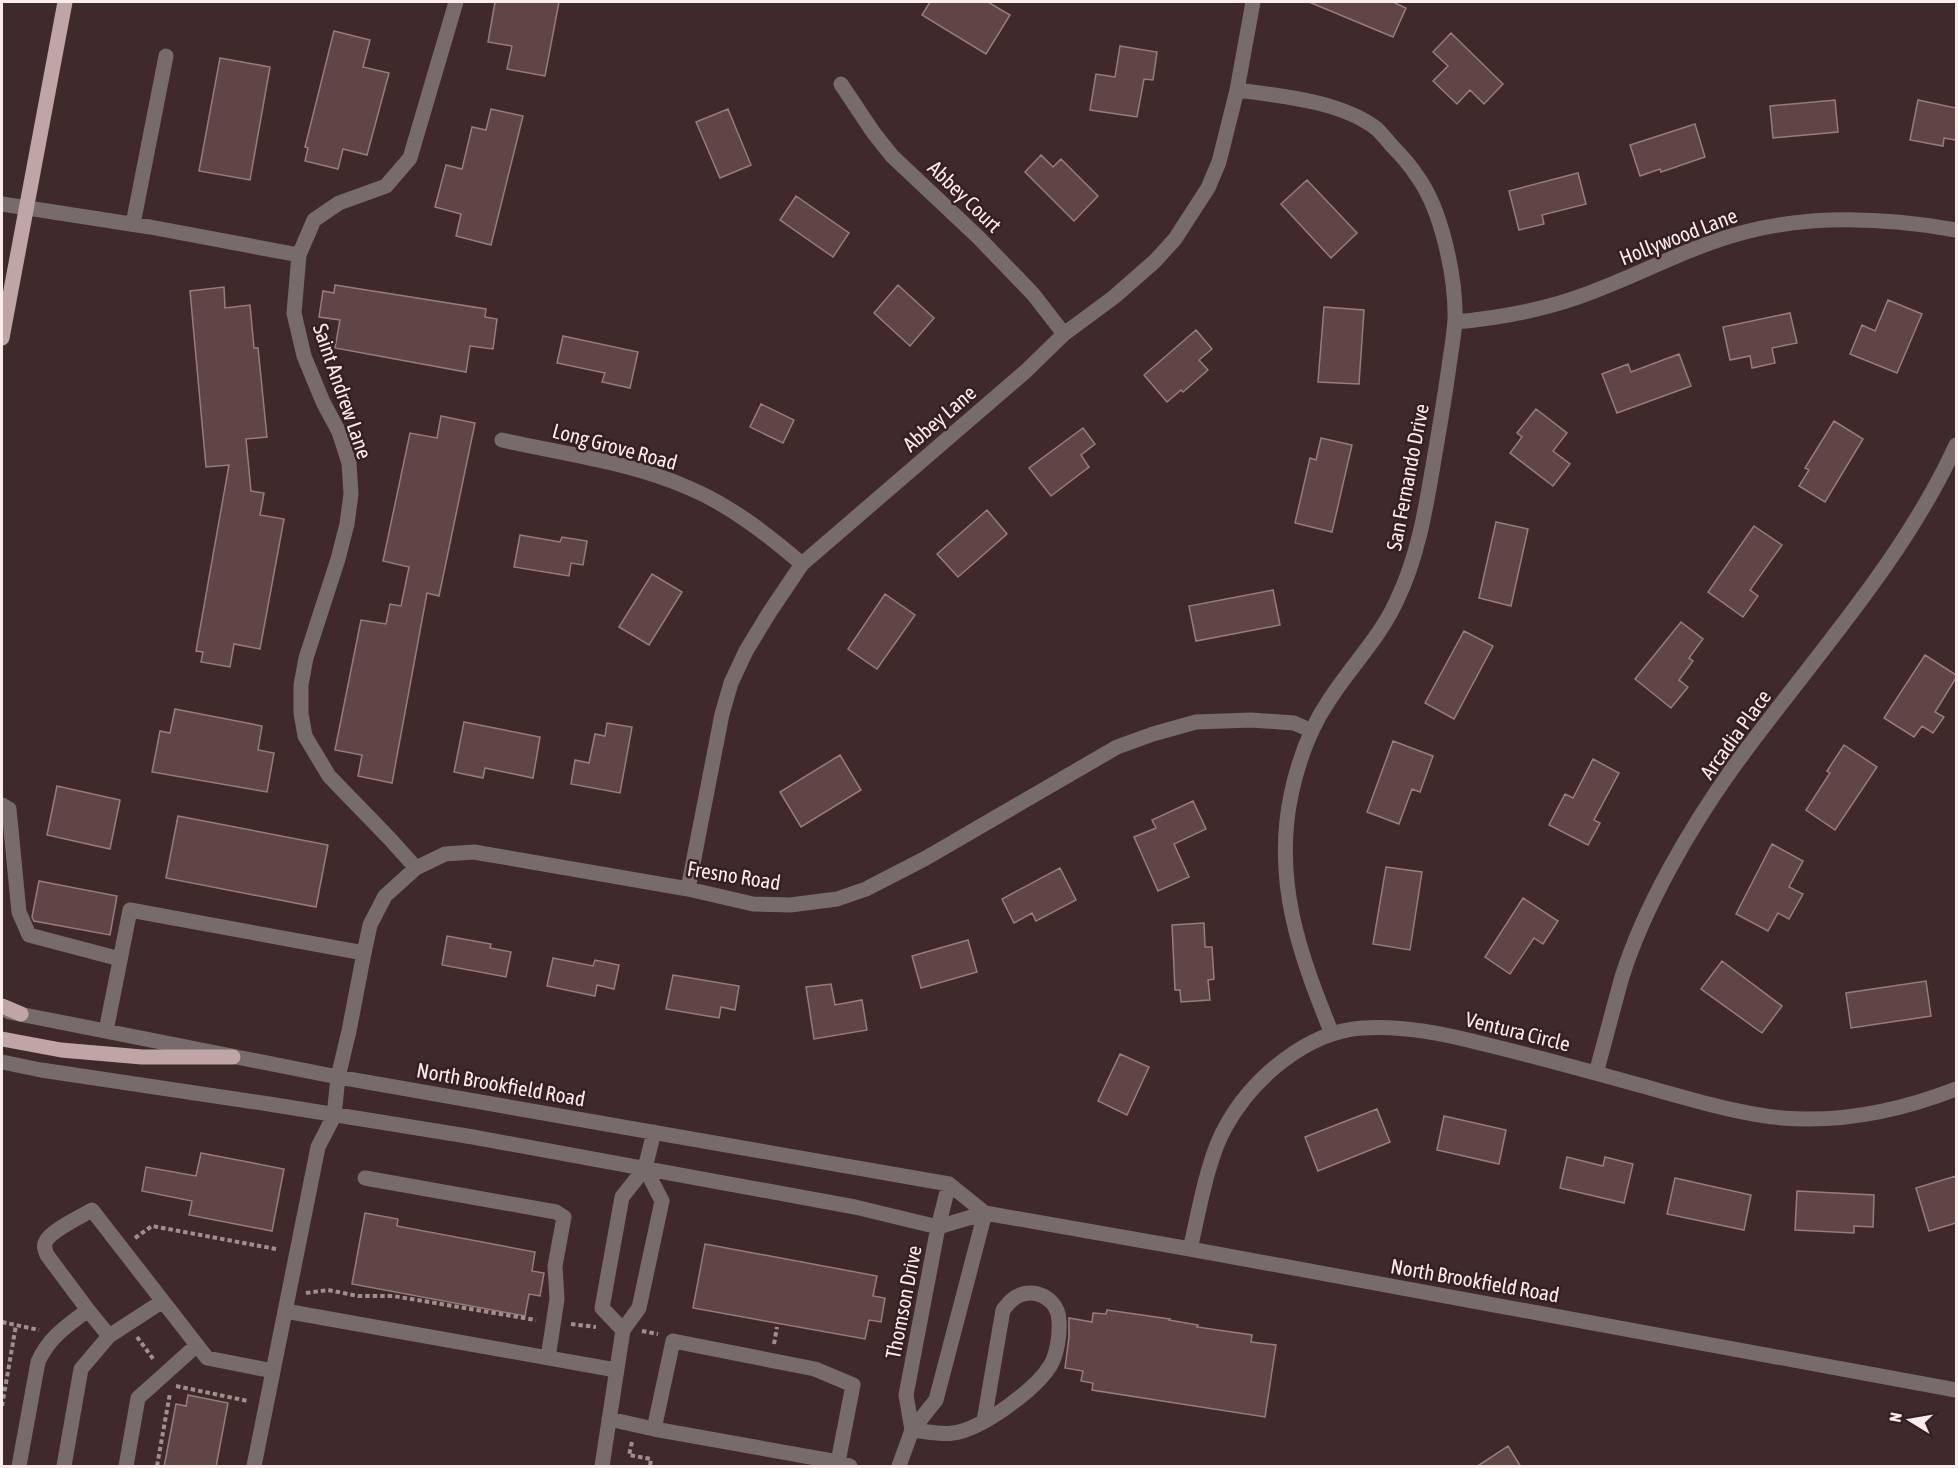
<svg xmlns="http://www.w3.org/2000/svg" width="1958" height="1468" font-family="'Asap Condensed',sans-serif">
  <rect width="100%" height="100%" fill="#40292a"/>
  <path fill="#5f4546" stroke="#987c7d" stroke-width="1.5" d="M 495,2 L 559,2 L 545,76 L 507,69 L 512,46 L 488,42 Z
    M 930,2 L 988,2 L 1010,15 L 986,54 L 922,15 Z
    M 1309,2 L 1393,2 L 1406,8 L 1393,37 Z
    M 334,31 L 370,40 L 363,67 L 389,73 L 367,155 L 343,149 L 338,169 L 305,161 L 308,148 L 305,147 Z
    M 1451,33 L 1503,84 L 1484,104 L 1470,90 L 1457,104 L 1433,81 L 1448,66 L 1433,52 Z
    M 1120,46 L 1157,52 L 1153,80 L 1144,79 L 1137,117 L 1090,110 L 1096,74 L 1115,77 Z
    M 220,58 L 270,67 L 250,180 L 199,171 Z
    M 1835,100 L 1838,132 L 1773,138 L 1770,106 Z
    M 1918,100 L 1956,108 L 1956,140 L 1944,138 L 1943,146 L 1910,140 Z
    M 491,109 L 523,116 L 491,245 L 456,236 L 461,214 L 435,207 L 446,165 L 462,169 L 472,127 L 486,130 Z
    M 728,109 L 751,165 L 720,178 L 696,122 Z
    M 1695,124 L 1705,157 L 1661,172 L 1660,169 L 1640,176 L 1630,145 Z
    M 1041,155 L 1053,167 L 1061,159 L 1098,196 L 1074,221 L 1025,172 Z
    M 1578,173 L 1586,204 L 1542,215 L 1544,224 L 1519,230 L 1509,191 Z
    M 1307,180 L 1357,233 L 1331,258 L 1281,204 Z
    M 796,196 L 849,233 L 833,257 L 780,220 Z
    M 335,285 L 486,309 L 485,317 L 497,319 L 493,349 L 470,346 L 466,372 L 335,348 L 340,320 L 319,317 L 323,291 L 334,293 Z
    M 898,285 L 934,318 L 910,346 L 874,313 Z
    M 224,287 L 225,308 L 250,305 L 254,348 L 258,348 L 267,437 L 246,439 L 251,491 L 264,493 L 260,515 L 284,519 L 260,649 L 234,644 L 230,667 L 201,662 L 203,652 L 196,651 L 229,465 L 206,467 L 190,291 Z
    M 1888,300 L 1922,314 L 1897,373 L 1850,354 L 1862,325 L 1875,331 Z
    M 1324,307 L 1364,310 L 1359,384 L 1318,382 Z
    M 1790,313 L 1797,343 L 1772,348 L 1775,363 L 1752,368 L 1750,356 L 1730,360 L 1723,327 Z
    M 1196,330 L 1212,349 L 1199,360 L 1208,370 L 1183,392 L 1181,390 L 1167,402 L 1144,375 Z
    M 563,336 L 638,352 L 630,388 L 602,382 L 605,373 L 557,363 Z
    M 1679,354 L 1691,386 L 1617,413 L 1602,374 L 1628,364 L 1631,372 Z
    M 761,404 L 794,420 L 783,443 L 750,427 Z
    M 1536,409 L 1567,433 L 1553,451 L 1570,464 L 1553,486 L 1510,453 L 1522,437 L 1517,433 Z
    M 441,416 L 475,423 L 439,596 L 427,593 L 392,783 L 358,776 L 362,755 L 335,750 L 361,620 L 386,624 L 390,604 L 401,606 L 409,567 L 383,561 L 410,433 L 437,438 Z
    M 1834,421 L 1863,439 L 1825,502 L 1799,486 L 1809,470 L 1805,468 Z
    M 1083,428 L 1095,444 L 1081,455 L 1089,467 L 1051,496 L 1029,468 Z
    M 1321,438 L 1352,445 L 1332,532 L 1295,523 L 1310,458 L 1316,460 Z
    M 987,510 L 1007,534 L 958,577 L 937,554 Z
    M 1496,522 L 1528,529 L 1511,606 L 1479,598 Z
    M 1754,526 L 1782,545 L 1750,590 L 1758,596 L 1743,617 L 1708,592 Z
    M 520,535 L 560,542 L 562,537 L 587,541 L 583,565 L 571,563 L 569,576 L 514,567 Z
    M 652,574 L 682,592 L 649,645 L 619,627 Z
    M 1273,590 L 1280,625 L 1196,641 L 1189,606 Z
    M 885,594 L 915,615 L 877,669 L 848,649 Z
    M 1681,622 L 1703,639 L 1689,658 L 1693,661 L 1679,680 L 1688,687 L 1671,708 L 1635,679 Z
    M 1464,631 L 1493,646 L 1454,719 L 1425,703 Z
    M 1925,655 L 1956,675 L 1956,678 L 1935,712 L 1944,717 L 1933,733 L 1922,726 L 1914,737 L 1884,718 Z
    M 175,709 L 262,726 L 258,750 L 274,753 L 267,792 L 152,772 L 160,731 L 170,733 Z
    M 464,722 L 540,737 L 533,778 L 485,768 L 483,778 L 454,772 Z
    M 607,723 L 632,727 L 620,793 L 571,784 L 575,760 L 589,763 L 595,734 L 605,736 Z
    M 1393,741 L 1433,756 L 1420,792 L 1412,789 L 1399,824 L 1367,812 Z
    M 1844,745 L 1877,767 L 1835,830 L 1806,810 L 1830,773 L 1827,771 Z
    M 840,755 L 861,790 L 801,827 L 780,792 Z
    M 1593,759 L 1619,773 L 1594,820 L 1600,823 L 1588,845 L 1549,825 L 1565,794 L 1573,798 Z
    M 57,786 L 120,800 L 110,849 L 47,835 Z
    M 1193,801 L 1206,829 L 1174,844 L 1189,877 L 1158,891 L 1134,837 L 1156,828 L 1152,820 Z
    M 178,816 L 328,845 L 316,907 L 166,878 Z
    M 1772,844 L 1803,861 L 1789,887 L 1803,894 L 1789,919 L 1778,913 L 1768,931 L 1736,914 Z
    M 1386,867 L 1422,872 L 1410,950 L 1373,944 Z
    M 1060,868 L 1076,900 L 1036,921 L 1032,913 L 1014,923 L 1002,899 Z
    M 39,881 L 117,896 L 110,935 L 34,921 L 32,917 Z
    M 1523,898 L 1558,921 L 1543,944 L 1534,938 L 1510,974 L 1485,957 Z
    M 1204,923 L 1205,947 L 1212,947 L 1214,979 L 1208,980 L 1210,1000 L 1181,1002 L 1180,990 L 1175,990 L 1172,925 Z
    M 447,936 L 491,944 L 490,948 L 511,952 L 506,977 L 442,965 Z
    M 968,940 L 977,972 L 921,988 L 912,956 Z
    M 553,958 L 593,966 L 595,960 L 619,965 L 614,989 L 597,985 L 595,996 L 547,986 Z
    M 1722,961 L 1782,1006 L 1762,1033 L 1701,989 Z
    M 673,975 L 739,986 L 735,1010 L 721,1007 L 719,1018 L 666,1009 Z
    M 1926,981 L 1931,1016 L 1851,1028 L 1846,993 Z
    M 831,984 L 835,1005 L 862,1000 L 867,1030 L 814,1039 L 806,987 Z
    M 1120,1054 L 1149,1067 L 1127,1115 L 1098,1101 Z
    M 1377,1109 L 1390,1142 L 1318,1171 L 1305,1137 Z
    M 1444,1116 L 1506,1130 L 1499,1164 L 1437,1150 Z
    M 201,1153 L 284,1169 L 272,1231 L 189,1215 L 192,1201 L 142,1191 L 146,1167 L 196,1176 Z
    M 1567,1157 L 1603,1166 L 1605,1157 L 1633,1164 L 1624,1203 L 1560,1188 Z
    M 1956,1176 L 1956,1223 L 1929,1231 L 1916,1188 Z
    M 1675,1178 L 1751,1195 L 1744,1230 L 1667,1214 Z
    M 1797,1191 L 1874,1195 L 1873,1227 L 1854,1226 L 1854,1233 L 1795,1230 Z
    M 365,1213 L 398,1219 L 397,1226 L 535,1252 L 532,1271 L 544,1273 L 540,1296 L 529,1294 L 525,1316 L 352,1284 Z
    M 705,1244 L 877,1276 L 873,1296 L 885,1298 L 881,1322 L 869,1320 L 865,1339 L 693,1308 Z
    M 1107,1310 L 1170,1319 L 1169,1320 L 1198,1325 L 1197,1327 L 1252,1335 L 1251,1342 L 1276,1345 L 1265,1417 L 1092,1390 L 1093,1383 L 1081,1381 L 1083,1371 L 1065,1368 L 1069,1337 L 1069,1318 L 1092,1322 L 1093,1313 L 1106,1314 Z
    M 188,1395 L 228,1403 L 216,1467 L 164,1467 L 176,1404 L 186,1406 Z
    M 1508,1446 L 1521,1467 L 1476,1467 Z"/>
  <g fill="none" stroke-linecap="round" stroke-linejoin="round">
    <path stroke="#a18e8e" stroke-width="4" stroke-dasharray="4.5 3" stroke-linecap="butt" d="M 135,1238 L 152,1226 L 276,1249
      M 306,1293 L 328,1290 L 358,1296 L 393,1296 L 536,1320
      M 2,1322 L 39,1330
      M 571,1324 L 596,1327
      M 642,1331 L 658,1334
      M 137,1337 L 154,1360
      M 774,1344 L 777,1327
      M 176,1386 L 248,1401
      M 2,1406 L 16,1325
      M 632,1442 L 629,1455 L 651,1459 L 650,1466
      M 157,1466 L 170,1393"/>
    <path stroke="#786b6b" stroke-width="15" d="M 841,84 L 873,132 L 892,156 L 978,237 L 1033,294 L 1064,334
      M 1237,90 C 1281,96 1341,101 1377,129 C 1382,134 1387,140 1392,146 C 1401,155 1410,165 1417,176 C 1442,210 1456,278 1455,320 C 1454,333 1452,347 1450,359 C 1446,389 1441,419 1436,448 C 1427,500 1420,552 1397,600 C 1380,638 1350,667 1328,702 C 1309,730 1298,762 1291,795 C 1273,882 1300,955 1332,1034
      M 2,204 L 150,227 L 299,255
      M 133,224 L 166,56
      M 1455,322 C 1502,318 1548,309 1592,292 C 1643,273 1691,246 1745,232 C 1814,214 1887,218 1956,230
      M 502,440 C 564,454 630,462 689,488 C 730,505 768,535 802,564
      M 2,805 L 9,809 L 19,912 L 29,935 L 120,959
      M 416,868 L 390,839 L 329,776 L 305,736 L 301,713 L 301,685 L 306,658 L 338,559 L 347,524 L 351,494 L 349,463 L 339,432 L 323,402 L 304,356 L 294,313 L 299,255 L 314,220 L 339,203 L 386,186 L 410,158 L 456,2
      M 688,889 L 722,714 L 731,683 L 746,651 L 769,613 L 802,564 L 1026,371 L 1064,334 L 1114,297 L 1155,261 L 1175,239 L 1208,188 L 1219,162 L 1237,90 L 1253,2
      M 9,1012 L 338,1077 L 949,1184 L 985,1213
      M 106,1031 L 130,910 L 364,953
      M 2,1062 L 41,1070 L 269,1104 L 473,1137 L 855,1207 L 938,1227 L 985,1213 L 1190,1249 L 1956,1390
      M 1596,1073 C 1605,1041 1613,1009 1622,977 C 1644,907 1690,828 1732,769 C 1809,662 1901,565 1956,445
      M 645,1168 L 662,1201 L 639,1308 L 623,1330 L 602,1308 L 622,1197 L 645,1168 L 654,1132
      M 365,1178 L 556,1212 L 564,1217 L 555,1266 L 557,1299 L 548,1358
      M 1190,1249 C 1199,1212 1207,1159 1226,1126 C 1252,1079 1306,1032 1362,1028 C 1403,1025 1445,1034 1484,1044 C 1542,1058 1599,1074 1657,1090 C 1697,1101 1740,1114 1782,1118 C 1841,1123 1902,1110 1956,1089
      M 88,1310 L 47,1255 C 45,1250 43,1246 46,1241 C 52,1230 80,1217 92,1210 L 207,1358 L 273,1371
      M 285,1311 L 616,1370
      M 609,1419 L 654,1429 L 838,1462 L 850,1466
      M 654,1429 L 673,1341 L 815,1369 L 853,1385 L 838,1462
      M 912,1430 C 924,1431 941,1435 953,1433 C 982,1429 1035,1390 1050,1366 C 1057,1355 1060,1334 1059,1321 C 1059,1301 1038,1288 1020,1295 C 1012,1298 1008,1304 1003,1310 L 984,1421
      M 912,1430 L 906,1395 L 938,1227 L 949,1184
      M 19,1466 L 38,1362 C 49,1337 67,1326 88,1310 L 109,1336
      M 64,1466 L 81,1369 L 109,1336 L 163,1301
      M 126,1466 L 138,1398 L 197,1345
      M 254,1466 L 318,1147 L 334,1116 L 338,1077 L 349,1031 L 364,953 L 370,925 L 385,896 L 416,868 L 445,854 L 474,852 L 688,889 L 753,904 L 790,905 L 837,899 L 866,889 L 926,858 L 1117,747 L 1153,734 L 1196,722 L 1251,720 L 1294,723 L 1312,731
      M 602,1466 L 623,1330
      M 899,1466 L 912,1430 L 936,1400 L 985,1213"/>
    <path stroke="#bfa5a6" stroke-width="15" d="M 2,338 L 65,2
      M 2,1006 L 21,1014
      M 2,1039 L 61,1050 L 142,1057 L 233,1057"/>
  </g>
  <g text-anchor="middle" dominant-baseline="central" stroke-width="5" stroke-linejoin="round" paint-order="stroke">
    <g font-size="21" fill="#fcecec" stroke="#361f20">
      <text transform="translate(965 196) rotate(44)">Abbey Court</text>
      <text transform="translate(1678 236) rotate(-21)">Hollywood Lane</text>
      <text transform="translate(343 391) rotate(71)">Saint Andrew Lane</text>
      <text transform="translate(939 418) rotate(-41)">Abbey Lane</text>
      <text transform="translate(615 446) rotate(15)">Long Grove Road</text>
      <text transform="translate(1407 477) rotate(-79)">San Fernando Drive</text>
      <text transform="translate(1735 734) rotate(-54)">Arcadia Place</text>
      <text transform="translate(734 875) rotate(9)">Fresno Road</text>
      <text transform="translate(1518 1031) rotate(14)">Ventura Circle</text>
      <text transform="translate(501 1084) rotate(10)">North Brookfield Road</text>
      <text transform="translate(1475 1280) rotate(10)">North Brookfield Road</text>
      <text transform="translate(903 1302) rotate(-79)">Thomson Drive</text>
    </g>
  </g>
  <rect width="1958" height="1468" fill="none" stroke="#fcecec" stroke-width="6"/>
  <g transform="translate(1910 1420) rotate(281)" stroke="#361f20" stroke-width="4.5" paint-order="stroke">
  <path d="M0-4.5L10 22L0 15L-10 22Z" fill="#fcecec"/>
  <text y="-9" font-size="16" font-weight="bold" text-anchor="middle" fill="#fcecec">N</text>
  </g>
</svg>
